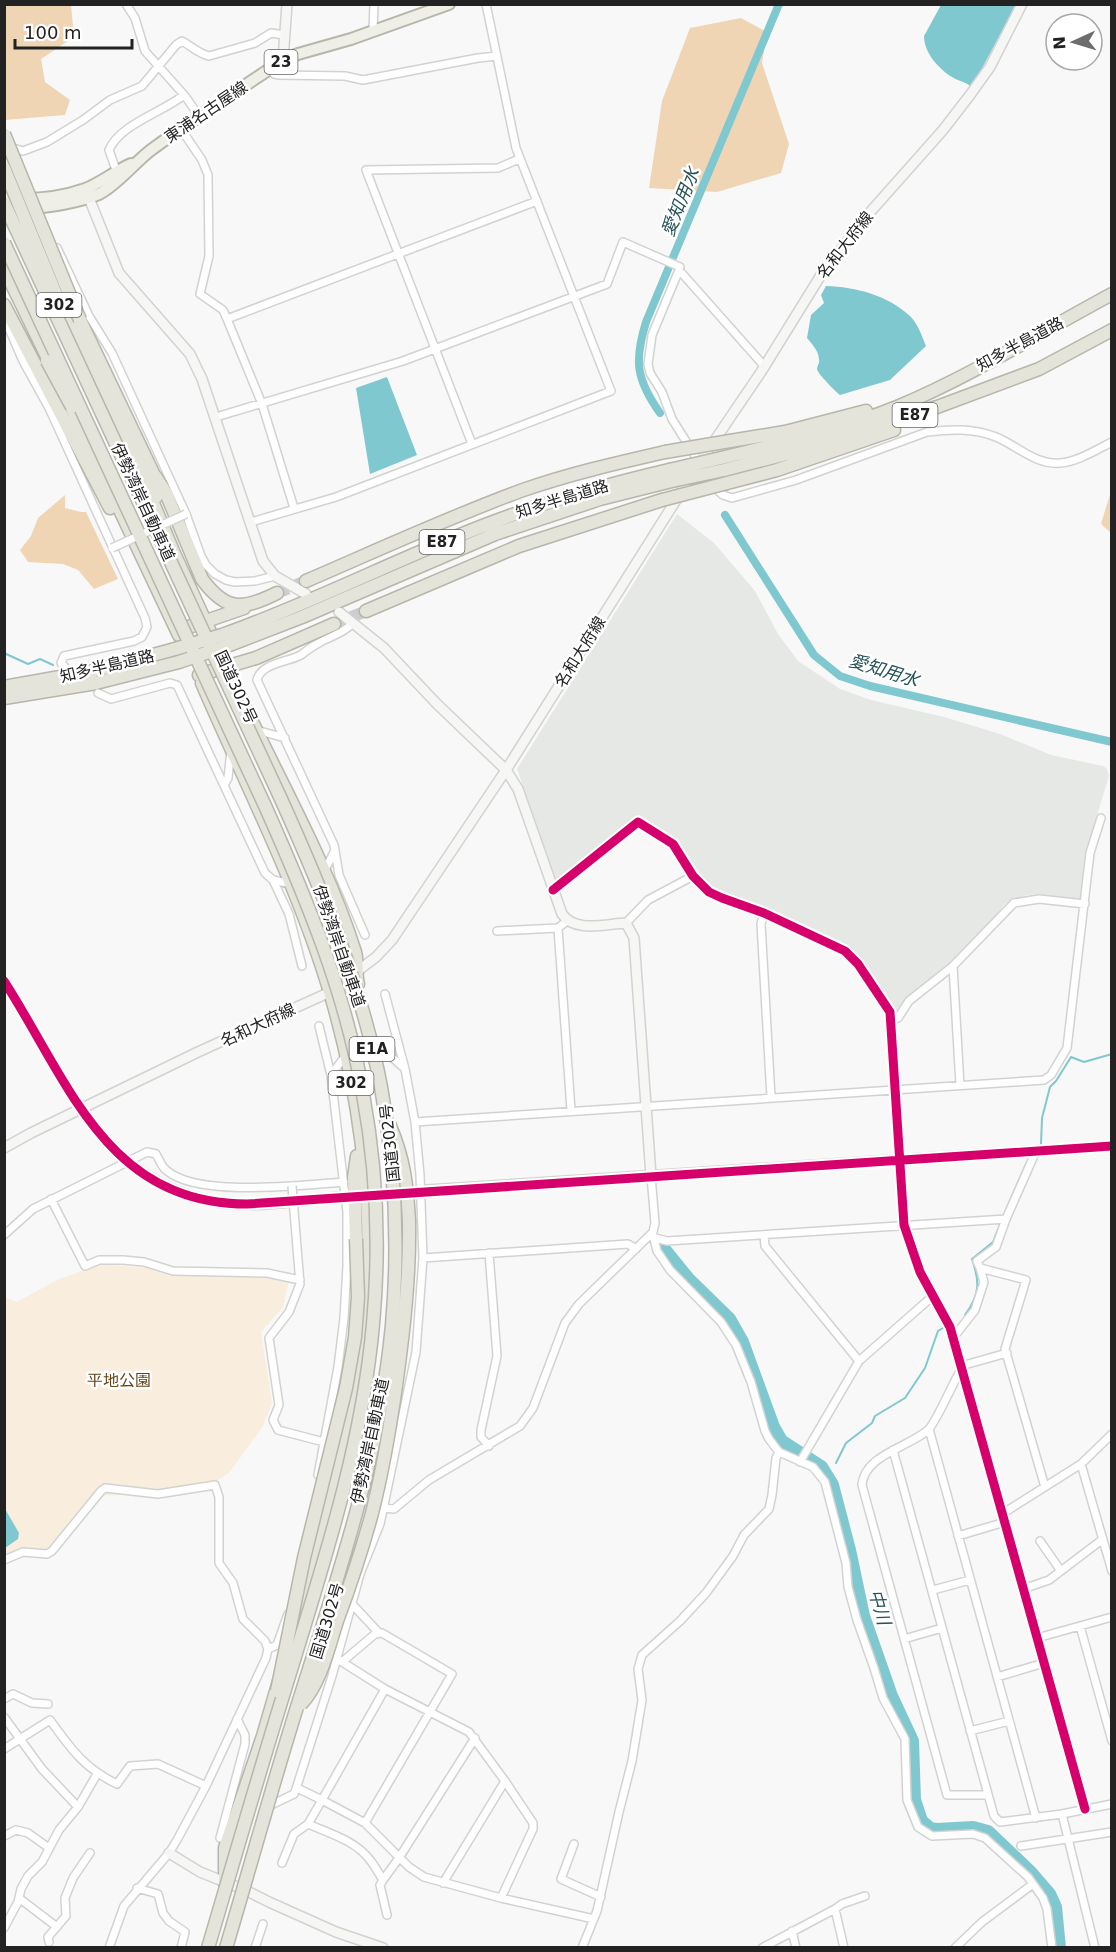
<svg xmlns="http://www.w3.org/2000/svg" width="1116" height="1952" font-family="'DejaVu Sans','Noto Sans JP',sans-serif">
  <rect width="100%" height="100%" fill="#f7f8f7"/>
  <path fill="#e5e8e4" d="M 677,514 L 714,543 L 755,591 L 778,634 L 798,661 L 840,689 L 871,700 L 944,717 L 1000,734 L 1051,755 L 1103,766 L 1107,769 L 1109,776 L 1087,848 L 1081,897 L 1077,900 L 1038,894 L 1027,895 L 1009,901 L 1005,904 L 978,938 L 907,998 L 899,1011 L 893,1012 L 860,960 L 845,947 L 772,912 L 739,902 L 715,892 L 696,875 L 679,849 L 665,835 L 637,818 L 559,882 L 556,880 L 517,769 Z"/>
  <path fill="#f9edde" d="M 100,1264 L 147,1268 L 169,1276 L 222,1275 L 289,1280 L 283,1307 L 261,1332 L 272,1403 L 263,1426 L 229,1473 L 211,1484 L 176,1492 L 97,1496 C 83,1513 62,1545 40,1552 C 27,1556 18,1555 5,1562 L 5,1297 L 17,1302 L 57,1280 Z"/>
  <path fill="#f0d5b4" d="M 5,4 L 71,5 L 74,37 L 41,59 L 45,82 L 70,100 L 65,115 L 5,120 Z
    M 741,18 L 767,32 L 762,63 L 789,144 L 781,173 L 717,192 L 649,188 L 662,101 L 690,28 Z
    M 1111,491 L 1112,491 L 1111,533 L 1101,524 Z
    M 65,495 L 65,508 L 81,512 L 86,512 L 118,579 L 94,589 L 78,570 L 63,564 L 28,562 L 20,550 L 31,536 L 38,518 Z"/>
  <path fill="#80c8d0" d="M 941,5 L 1016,5 L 979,74 L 970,86 C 964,81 958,81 952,77 C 939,69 924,53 924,36 Z
    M 826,286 C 856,287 887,295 910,316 C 918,324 922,336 926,346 L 890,380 L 840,395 C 837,393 817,373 817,369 C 817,366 820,363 819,360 C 819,351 812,344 807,338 L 811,315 L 824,303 L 821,295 Z
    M 387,377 L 417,455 L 370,474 L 356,388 Z
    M 4,1507 L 19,1533 L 18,1539 L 5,1548 Z"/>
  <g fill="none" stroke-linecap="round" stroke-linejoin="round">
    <path stroke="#80c8d0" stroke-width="2" d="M 4,653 L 28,664 L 40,659 L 53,665
      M 1041,1144 L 1042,1118 L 1050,1087 L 1056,1081 L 1071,1057 L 1084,1062 L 1112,1054
      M 1005,1212 L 1027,1162
      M 965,1315 C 980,1294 980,1282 972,1259 L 993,1242 L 999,1227
      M 836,1463 L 846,1443 L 872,1423 L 875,1416 L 905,1398 L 925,1368 L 938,1331 L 943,1328"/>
    <path stroke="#80c8d0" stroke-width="8" d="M 660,413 C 636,379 634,361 646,322 L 779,4
      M 725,515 L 814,655 L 840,676 L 870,686 L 1112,742"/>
    <path stroke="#80c8d0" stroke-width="14" d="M 662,1247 L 688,1279 L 729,1319 L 742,1342 L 773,1427 L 781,1441 L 821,1467 L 832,1485 L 849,1550 L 863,1616 L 891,1696 L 912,1741 L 914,1800 L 921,1821 L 930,1829 L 937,1830 L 973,1828 L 988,1832 L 1030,1872 L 1049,1894 L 1055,1907 L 1059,1948"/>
    <path stroke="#cccdcc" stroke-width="9" stroke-dasharray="9 4.5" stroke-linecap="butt" d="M 370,1195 L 427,1190"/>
    <path stroke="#cccdcc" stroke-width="12" stroke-dasharray="12 6" stroke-linecap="butt" d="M 277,593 L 306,581
      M 334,624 L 366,611"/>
    <g stroke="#d2d3d1" stroke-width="10">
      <path id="street" d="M 126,4 L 135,18 L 145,51 L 185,96 L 199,116
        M 373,31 L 374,4
        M 270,69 L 274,74 L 279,75 L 345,76 L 363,80 L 478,58 L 497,56
        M 181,129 L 202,160 L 208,175 L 209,256 L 200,294 L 223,310 L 227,319 L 262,404 L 294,508
        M 10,147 L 23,151 L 47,142 L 83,120 L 110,100 L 142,86 L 176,45 L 182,41 C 191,46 199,54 209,56 L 255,43 L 271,33 L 284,35
        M 116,170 L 109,150 C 120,124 163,112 184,95
        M 57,248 L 89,316 L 112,353 L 186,514 L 201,556 L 206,565 L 215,574 L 226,580 L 235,582 L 255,581 L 275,576
        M 227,319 L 537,201
        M 7,324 L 23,361 L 49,408 L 145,618 L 147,627 L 142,637 L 134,641 L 64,656 L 61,663 L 65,667
        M 765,367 L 679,270 L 652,335 L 648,364 L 650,373 L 662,392 L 672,419 L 716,489 L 723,495 L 732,498 L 796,480 L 927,432 C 951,429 973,428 996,437 C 1018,446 1035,465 1060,463 C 1077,462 1096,450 1112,442
        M 216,417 L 403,361 L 607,284 L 623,242 L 680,267
        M 472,444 L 366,170 L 498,168 L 519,159
        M 251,522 L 336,497 L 611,391 L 516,148 L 486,4
        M 98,693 L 111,699 L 170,683 L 177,685 L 265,873 L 273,880 L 292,884
        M 256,730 L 285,738
        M 224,785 L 228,778 L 231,750
        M 335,850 L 339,875 L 365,935
        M 325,870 L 335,850 L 334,845 L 257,680 C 261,663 288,662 301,655 C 306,651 311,647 317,644 C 330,636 343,634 353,623
        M 273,880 L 289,914 L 302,966
        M 553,890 L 638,822 L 673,844 L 693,876 L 709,892 L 722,898 L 764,913 L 845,951 L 858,964 L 890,1012 L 904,1225 L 920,1272 L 950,1327 L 1085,1809
        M 764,913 L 761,924 L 771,1097
        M 626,923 L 648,900 L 693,876
        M 558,928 L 571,1110
        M 497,931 L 558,928 L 567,921
        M 953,966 L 960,1085
        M 385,994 L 405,1069
        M 891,1021 L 898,1018 L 909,1001 L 953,966 L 1014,903 L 1039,899 L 1085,904
        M 319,1026 L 331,1075
        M 415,1122 L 1044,1080 L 1051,1075 L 1067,1048 L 1090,853 L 1101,818
        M 51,1199 L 85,1266 L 99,1260 L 123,1260 L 144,1262 L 173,1271 L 267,1273 L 300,1280
        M 294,1211 L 300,1284 L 289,1312 L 269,1338 L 279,1405 L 273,1420 L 278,1430 L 324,1442
        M 4,1235 L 33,1209 L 147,1152 L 156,1154 C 159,1159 161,1166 166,1170 C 197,1198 303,1185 344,1182
        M 764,1235 L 765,1246 L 859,1361
        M 652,1237 L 667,1241 L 1006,1219 L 1036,1151
        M 654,1239 L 657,1251 L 670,1270 L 721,1322 L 736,1345 L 751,1382 L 765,1431 L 769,1439 L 779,1452 L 813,1467 L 825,1482 L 846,1563 L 848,1587 L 857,1620 L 874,1668 L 883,1698 L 905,1739 L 907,1800 L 918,1827 L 932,1836 L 973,1834 L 985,1838 L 1028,1877 L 1043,1898 L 1047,1909 L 1052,1948
        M 423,1258 L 628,1244 L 636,1249
        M 980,1268 L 977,1261 L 996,1247 L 1006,1219
        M 953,1338 L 975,1310 L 984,1282 L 980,1268 L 1026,1280 L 1005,1349 L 1045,1487
        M 961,1366 L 1007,1353
        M 962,1368 C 954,1380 936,1423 928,1430 C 909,1447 864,1455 862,1485 L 947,1795 L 988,1795
        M 929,1429 L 1036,1818
        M 489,1446 L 481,1437 L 481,1430 L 497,1356 L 489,1253
        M 893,1450 L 994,1816 L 1000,1822 L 1062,1814 L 1112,1804
        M 800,1462 L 859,1361 L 934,1295
        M 1081,1464 L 1112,1571
        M 318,1475 L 338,1367 L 344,1318 L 347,1266 L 347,1212 L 331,1075 L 346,1055
        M 383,1508 L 394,1509 L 429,1480 L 520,1426 L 533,1408 L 565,1323 L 579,1304 L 653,1232 L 655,1223 L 651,1176
        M 1002,1514 L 1081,1464 L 1112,1434
        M 958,1536 L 1005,1522
        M 1040,1541 L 1061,1571
        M 4,1560 L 23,1552 L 47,1554 L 52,1551 L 101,1491 L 105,1488 L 158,1494 L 215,1485 L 219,1497 L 219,1563 L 233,1583 L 243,1619 L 265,1641 L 268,1649
        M 1023,1589 L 1049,1580 L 1103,1539
        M 933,1590 L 970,1580
        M 352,1604 L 378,1632
        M 1080,1626 L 1112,1741
        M 1037,1638 L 1112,1617
        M 904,1639 L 942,1628
        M 339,1660 L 385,1689
        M 342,1662 L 375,1634 L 382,1633 L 452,1674 L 365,1823
        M 997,1677 L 1044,1663
        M 4,1699 L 13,1694 L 32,1703 L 48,1704
        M 4,1717 L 42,1769 L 78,1807
        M 970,1731 L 1009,1721
        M 4,1749 L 50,1720 C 71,1749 84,1768 117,1784 L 130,1766 L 158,1764 L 206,1786
        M 271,1805 L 294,1794 L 296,1789 L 332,1676 L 360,1574 L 380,1524 L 416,1352 L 423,1258 L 420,1175 L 415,1122 L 405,1069 L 384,1050 L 374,1046
        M 1062,1814 L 1095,1948
        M 308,1824 C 329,1833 356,1841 370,1860 C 375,1866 379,1874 383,1880 L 399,1858 L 475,1738
        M 4,1836 L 16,1830 L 28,1833 L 49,1848
        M 220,1838 L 245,1744 L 245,1735 L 237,1719
        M 574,1844 L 561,1879 L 601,1897
        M 1021,1846 L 1112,1832
        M 282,1863 L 294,1834 L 308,1824 L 322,1800 L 297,1788
        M 383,1880 L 380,1885 L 387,1915
        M 443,1883 L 505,1781
        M 137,1888 L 158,1894 L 163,1913 L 169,1921 L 185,1932 L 181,1948
        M 19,1898 L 57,1927
        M 501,1898 L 533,1829 L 533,1823 L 505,1781 L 469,1732 L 385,1689 L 322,1800 L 365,1823 L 409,1867 L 424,1877 L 501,1898 L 594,1919
        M 835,1909 L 842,1904 L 865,1896
        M 4,1928 L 18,1902 L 21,1889 L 28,1876 L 42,1862 L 59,1830 L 78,1807 L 97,1774
        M 792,1931 L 796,1948
        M 49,1942 L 48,1937 L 66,1916 L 65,1898 L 73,1878 L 90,1853
        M 109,1948 L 124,1906 L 169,1853 L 177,1840 L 206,1786 L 266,1658 L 268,1649 L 277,1645 L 288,1614
        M 255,1948 L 263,1924
        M 582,1948 L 597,1911 L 619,1812 L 632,1761 L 642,1700 L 638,1669 L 642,1655 L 680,1621 L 706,1593 L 733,1556 L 744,1535 L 769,1509 L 772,1495 L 776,1458 L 779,1452
        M 762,1948 L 835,1909 L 844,1948
        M 955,1948 L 982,1922 L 1033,1884"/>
    </g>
    <g stroke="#d2d3d1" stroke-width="12">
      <path id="secondary" d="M 283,60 L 287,4
        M 87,193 L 119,273 L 190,354 L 202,379 L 263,561 L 275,576 L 306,594
        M 339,612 L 384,648 L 437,704 L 506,770 L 518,789 L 562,914 C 575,933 605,924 626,923 L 634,938 L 651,1176
        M 4,981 C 63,1072 99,1186 222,1203 C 260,1208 302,1200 340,1197
        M 4,1148 L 31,1133 L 198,1052 L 330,992 L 376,957 L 392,940 L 506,770 L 700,462 L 761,372 L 821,275 L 872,210 L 943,130 L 970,95 L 990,67 L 1022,4
        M 427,1190 L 1112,1146
        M 169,1853 L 200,1872 L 245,1890 L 269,1902 L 336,1932 L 383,1948"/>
    </g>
    <g stroke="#b7b6ab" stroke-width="14">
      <path id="primary" d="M 23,199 C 44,199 65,196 85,189 C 101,183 115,171 131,164
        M 27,209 C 50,206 77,203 99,194 C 117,185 134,163 151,150 C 194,118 239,90 283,60 L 298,54 L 351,39 L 449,4"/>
    </g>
    <g stroke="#b7b6ab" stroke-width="15">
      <path id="highway" d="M 4,268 L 53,369
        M 58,302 L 121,426 L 173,551 L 216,645
        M 4,305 L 110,508
        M 80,320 L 153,473 L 156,497
        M 67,398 L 179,635
        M 730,441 L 785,432 L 866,411
        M 721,458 C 780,444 840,430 897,407 C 971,376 1041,332 1112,294
        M 724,470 L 813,447 L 937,407 L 1039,369 L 1112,330
        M 155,476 L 166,493 L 202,579 C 226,612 243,610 277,593
        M 727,483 L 777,470 L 894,430
        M 306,581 C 378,550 449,517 523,490 C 569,474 617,463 665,452
        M 366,611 L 519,546 L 662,500
        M 177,631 L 244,608
        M 222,635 C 301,607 375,570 453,538 C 523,508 596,487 669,470
        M 227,646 L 302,617 L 495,534 L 600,499 L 672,481
        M 199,675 L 256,658 L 334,624
        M 202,683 C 246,785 298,885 330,992 C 358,1086 374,1199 367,1298 C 364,1335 356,1372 349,1409 C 335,1482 317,1553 295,1624
        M 4,687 L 94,671 L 175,649
        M 4,698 L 96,683 L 179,662
        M 244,705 C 282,786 328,866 355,952 C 358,962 355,973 358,984
        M 390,1126 C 404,1159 407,1185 409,1221
        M 356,1239 L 354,1177 L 357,1156
        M 225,1883 L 225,1848 L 263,1736 L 279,1681"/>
    </g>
    <use href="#street" stroke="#fefefe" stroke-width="7"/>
    <use href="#secondary" stroke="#f6f6f4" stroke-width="9"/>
    <use href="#primary" stroke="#efefe8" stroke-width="10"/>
    <use href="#highway" stroke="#e5e4da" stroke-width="12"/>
    <g stroke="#d2d3d1" stroke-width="10" stroke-linecap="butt">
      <path id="street-bridge" d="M 112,548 L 186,514
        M 292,1186 L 294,1211"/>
    </g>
    <g stroke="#b7b6ab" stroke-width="15" stroke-linecap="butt">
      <path id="highway-bridge" d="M 4,134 L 80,320
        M 4,168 L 62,309
        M 4,203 L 281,799 C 323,892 362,987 381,1087 C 395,1164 399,1246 392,1325 C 380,1455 336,1583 297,1707 C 272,1787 250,1867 226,1948
        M 4,243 L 266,808 C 307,900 346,994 363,1094 C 377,1170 380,1247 373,1324 C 362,1448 322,1568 286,1686 C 259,1773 234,1860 208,1948
        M 47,361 L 72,407
        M 665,452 L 730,441
        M 669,470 L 721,458
        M 672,481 L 724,470
        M 662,500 L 727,483
        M 175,649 L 222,635
        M 179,662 L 227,646
        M 277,1691 L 304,1558 L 346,1388 L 355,1337 L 358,1297 L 356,1239
        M 301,1704 C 320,1685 329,1646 337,1621 C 350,1586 362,1550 372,1513 C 382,1474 389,1433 395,1393 C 403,1336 410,1279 409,1221"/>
    </g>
    <use href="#street-bridge" stroke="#fefefe" stroke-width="7"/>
    <use href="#highway-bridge" stroke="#e5e4da" stroke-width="12"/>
    <g stroke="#fff" stroke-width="13">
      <path id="cycleway" d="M 553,890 L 638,822 L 673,844 L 693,876 L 709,892 L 722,898 L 764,913 L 845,951 L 858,964 L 890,1012 L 904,1225 L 920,1272 L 950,1327 L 1085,1809
        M 4,981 C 68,1080 106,1204 247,1204 L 1112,1146"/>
    </g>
    <use href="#cycleway" stroke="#d6006c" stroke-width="9"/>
  </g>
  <g text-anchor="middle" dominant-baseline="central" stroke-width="5" stroke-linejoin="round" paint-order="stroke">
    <g fill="#fff" stroke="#646464" stroke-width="1.5">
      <rect x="264.5" y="50" width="33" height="24" rx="4.5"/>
      <rect x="36.5" y="293" width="45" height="24" rx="4.5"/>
      <rect x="892.5" y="403" width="45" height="24" rx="4.5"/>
      <rect x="419.5" y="530" width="45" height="24" rx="4.5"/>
      <rect x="349.5" y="1037" width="45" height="24" rx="4.5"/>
      <rect x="328.5" y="1071" width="45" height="24" rx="4.5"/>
    </g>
    <g font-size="15" font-weight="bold" fill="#212221">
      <text x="281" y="62">23</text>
      <text x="59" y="305">302</text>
      <text x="915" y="415">E87</text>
      <text x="442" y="542">E87</text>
      <text x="372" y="1049">E1A</text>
      <text x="351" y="1083">302</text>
    </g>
    <g font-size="16" fill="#212221" stroke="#fff">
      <text transform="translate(206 112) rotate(-34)">東浦名古屋線</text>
      <text transform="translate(845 245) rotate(-52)">名和大府線</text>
      <text transform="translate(1020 344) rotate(-28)">知多半島道路</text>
      <text transform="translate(562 499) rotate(-17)">知多半島道路</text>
      <text transform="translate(143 502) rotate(65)">伊勢湾岸自動車道</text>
      <text transform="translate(580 652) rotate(-58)">名和大府線</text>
      <text transform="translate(107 666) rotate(-13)">知多半島道路</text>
      <text transform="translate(236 687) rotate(65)">国道302号</text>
      <text transform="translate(339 946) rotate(71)">伊勢湾岸自動車道</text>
      <text transform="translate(258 1025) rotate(-25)">名和大府線</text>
      <text transform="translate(390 1143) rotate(-96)">国道302号</text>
      <text transform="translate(370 1441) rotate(-78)">伊勢湾岸自動車道</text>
      <text transform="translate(327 1621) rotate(-73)">国道302号</text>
    </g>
    <g font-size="16" fill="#664517" stroke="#fff">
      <text x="119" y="1380">平地公園</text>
    </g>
    <g font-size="18" font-style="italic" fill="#265358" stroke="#fff">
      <text transform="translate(680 202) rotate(-68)">愛知用水</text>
      <text transform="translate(884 670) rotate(17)">愛知用水</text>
      <text transform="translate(880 1607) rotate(74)">中川</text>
    </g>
  </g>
  <rect width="1116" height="1952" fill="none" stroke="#212221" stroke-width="12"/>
  <g transform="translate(1074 42) rotate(266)"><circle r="28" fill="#ffffff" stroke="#a6a7a6" stroke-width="1.5"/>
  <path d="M0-4.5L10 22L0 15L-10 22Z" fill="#6c6d6c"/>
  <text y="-9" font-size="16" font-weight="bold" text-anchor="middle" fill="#212221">N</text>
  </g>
  <path d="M15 39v9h117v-9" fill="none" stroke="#212221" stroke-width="3"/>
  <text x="24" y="39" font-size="18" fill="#212221" stroke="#ffffff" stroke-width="4.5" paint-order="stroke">100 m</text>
</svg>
